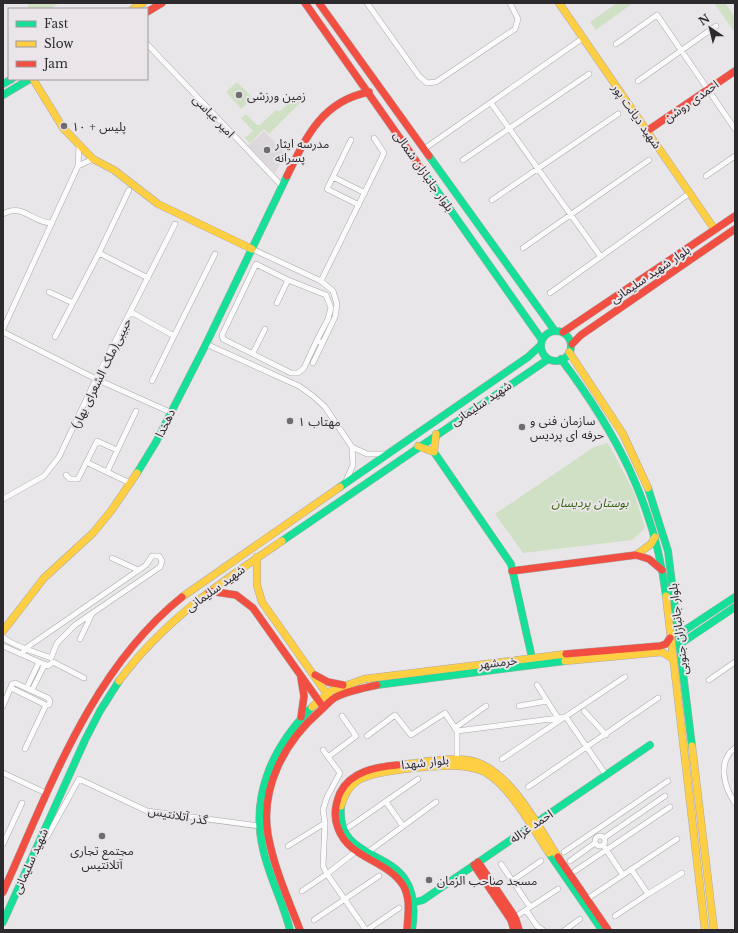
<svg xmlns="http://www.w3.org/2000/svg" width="738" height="933" font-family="'Libre Baskerville','Noto Sans Arabic',serif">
  <rect width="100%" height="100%" fill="#e8e6e8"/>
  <path fill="#ddd7de" d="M 264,131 L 286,153 L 275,173 L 248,146 Z"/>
  <path fill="#d0e0c5" d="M 27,3 L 60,3 L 49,9 L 29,9 Z
    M 617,3 L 633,3 L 596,30 L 590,22 Z
    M 714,3 L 725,3 L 735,17 L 735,33 Z
    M 237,82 L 253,98 L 241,109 L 226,92 Z
    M 299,93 L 305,98 L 269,134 L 264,129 L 250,143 L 245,138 L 253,131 L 241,118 L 246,114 L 257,125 L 260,125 L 276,110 L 280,111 Z
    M 608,443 L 634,492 L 645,528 L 632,540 L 523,553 L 495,514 L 594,447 Z"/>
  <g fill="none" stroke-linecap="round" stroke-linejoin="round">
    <g stroke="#aaa8aa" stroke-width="6">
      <path id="street" d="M 367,3 L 419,76 L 427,83 L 436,82 L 515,29 L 518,19 L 510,3
        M 147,44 L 282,186
        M 616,44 L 657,15 L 735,129
        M 638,81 L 716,26
        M 491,103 L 601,257
        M 351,140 L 327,189 L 359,205
        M 424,149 L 583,38
        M 463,160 L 589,74
        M 78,166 L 93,159
        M 706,176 L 735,156
        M 333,177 L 365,193
        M 492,200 L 618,114
        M 3,214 C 22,202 34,224 52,223
        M 523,248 L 649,160
        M 252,249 L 321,281 L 333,291 L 337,304 L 335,317 L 313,363
        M 99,253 L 129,190
        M 288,280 L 326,295 L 331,308 L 328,319 L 317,340 L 320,342
        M 321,281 L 384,153 L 374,138
        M 49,292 L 73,303
        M 550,293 L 690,193
        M 277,303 L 288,280 L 256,264 L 222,335 L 223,339 L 291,373 L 298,373 L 304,368 L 317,340
        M 131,312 L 174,336 L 152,381
        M 3,329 L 78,166 L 79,146
        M 3,332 L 96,379 L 170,412
        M 174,336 L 215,254
        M 55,337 L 99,253 L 148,278
        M 206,344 L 299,386 L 313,396 L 325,407 L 352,447 L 353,465 L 346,481
        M 253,353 L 265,329
        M 352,447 L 367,454 L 386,454
        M 86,462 L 130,483
        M 107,472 L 136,411
        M 66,475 L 70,479 L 78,479 L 97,441 L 117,450
        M 3,499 L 44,476 L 59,457 L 96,379 L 175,224
        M 112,558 L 138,570
        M 3,637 C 12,646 39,653 51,658 L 57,643 L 75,625 L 160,567 L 162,561 L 159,556 L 152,556 L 146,565 L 26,648 L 22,654
        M 80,639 L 92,614
        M 3,646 L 48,666 L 53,662 L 84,678
        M 709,680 L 735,662
        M 537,685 L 558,718
        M 27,687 L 39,662
        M 11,688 L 46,705
        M 32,690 L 45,664
        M 3,706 L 12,684 L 15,683 L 48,698 L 50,701 L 49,705 L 46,705 L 25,749
        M 519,706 L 547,701
        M 584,711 L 606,735
        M 455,728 L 486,706
        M 457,731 L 566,717 L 606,775
        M 367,736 L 395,715 L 411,735 L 445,713 L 457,731 L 457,759
        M 735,748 C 717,761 724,787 735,803
        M 328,757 L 356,736 L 342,716
        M 502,759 L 625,677
        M 3,773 L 48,794
        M 528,787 L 658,698
        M 386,802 L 403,826
        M 349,827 L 418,779
        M595 841a5 5 0 1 1 10 0a5 5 0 1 1-10 0Z
        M 604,838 L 665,796
        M 41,843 L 48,835 L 79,779 L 147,811 L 259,826
        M 3,844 L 22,803
        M 603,845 L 623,875
        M 288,846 L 325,823
        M 355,852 L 327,874 L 366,930
        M 368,852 L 436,802
        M 564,852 L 668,781
        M 570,861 L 595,843
        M 501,864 L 530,907
        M 575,871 L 670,807
        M 512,881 L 541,861
        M 302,891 L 327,874 L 323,866 L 325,823 L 323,810 L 327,797 L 340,773 L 323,750
        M 648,894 L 682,873
        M 587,899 L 677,839
        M 526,910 L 537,926 L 543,930
        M 615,916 L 648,894 L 631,869
        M 515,917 L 558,889
        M 314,920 L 379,876
        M 367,930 L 399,908
        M 565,930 L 580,919"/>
    </g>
    <g stroke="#aaa8aa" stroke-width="8">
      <path id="fast" d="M 3,84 L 12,79
        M 3,95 L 30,79
        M 429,156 L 555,331
        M 423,171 L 542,340
        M541 346a15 15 0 1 1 30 0a15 15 0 1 1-30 0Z
        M 561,359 C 616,432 655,505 666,596
        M 434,452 L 511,564 L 532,658
        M 137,473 L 156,442 L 206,344 L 287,176
        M 340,487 L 528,357 L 541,345
        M 648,488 L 668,551 L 692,746
        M 282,541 L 547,360
        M 679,634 L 735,597
        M 680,644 L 735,607
        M 377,685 L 565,661
        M 341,806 C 335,874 427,838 412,930
        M 549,853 L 602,930
        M 412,903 L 423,900 L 650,745
        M 3,922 L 85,740 L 100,711 L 119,681
        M 290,930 C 283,902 269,877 263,849 C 250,794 274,745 312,707"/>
    </g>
    <g stroke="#aaa8aa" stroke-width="8">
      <path id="slow" d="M 559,3 L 715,230
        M 133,9 L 143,3
        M 33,79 L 63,128 L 93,159 L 114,170 L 158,204 L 252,249
        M 569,352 L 623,434 L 648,488
        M 418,446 L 434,452 L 436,434
        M 636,555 L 651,544 L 655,537
        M 257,557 L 257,585 L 262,602 L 329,697
        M 666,596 L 705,930
        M 182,597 L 340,487
        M 3,631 L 44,578 L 93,533 L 111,511 L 137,473
        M 565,661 L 662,652 L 673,659
        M 119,681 C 164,620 220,583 282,541
        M 312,707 L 331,691 L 364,679 L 566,654
        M 692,746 L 714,930
        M 398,765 C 421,763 445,757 468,760 C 508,766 538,826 558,857
        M 341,806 C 344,796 348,787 357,781 C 374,770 447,763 468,767 C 474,768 482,770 488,774 C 511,788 533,829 549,853"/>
    </g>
    <g stroke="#aaa8aa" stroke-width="8">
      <path id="jam" d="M 305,3 L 423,171
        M 319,3 L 429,156
        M 147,12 L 162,3
        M 647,131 L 735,71
        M 287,176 C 306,137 322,101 369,92
        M 563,332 L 735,216
        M 572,344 L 581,335 L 735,229
        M 512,571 L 636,555 L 649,559 L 662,570
        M 209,591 L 236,595 L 253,608 L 321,704
        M 566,654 L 660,646 L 666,644 L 670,638
        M 315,675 L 328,682 L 343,685
        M 301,678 L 304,696 L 301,717
        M 398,765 C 376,767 351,771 340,793 C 335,805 333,816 338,828 C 349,859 386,859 403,885 C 411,898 408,915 407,930
        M 558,857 L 608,930
        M 478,862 L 515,917 L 519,930
        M 474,865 L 511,920 L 514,930
        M 3,892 C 50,788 91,670 182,597
        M 300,930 C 288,899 274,868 268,835 C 260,787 285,741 320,711 C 325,707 330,700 336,697 C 347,691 364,688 377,685"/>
    </g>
    <use href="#street" stroke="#fcfbfc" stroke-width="5"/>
    <use href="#fast" stroke="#16e098" stroke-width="7"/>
    <use href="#slow" stroke="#ffcf43" stroke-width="7"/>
    <use href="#jam" stroke="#f24e42" stroke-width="7"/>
  </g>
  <g fill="#6e6c6e" stroke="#e9e5e9" stroke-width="1.5">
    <circle cx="239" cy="95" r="4"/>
    <circle cx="64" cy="126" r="4"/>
    <circle cx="267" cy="150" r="4"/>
    <circle cx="290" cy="421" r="4"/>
    <circle cx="522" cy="427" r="4"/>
    <circle cx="102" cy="836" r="4"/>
    <circle cx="429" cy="880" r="4"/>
  </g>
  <g text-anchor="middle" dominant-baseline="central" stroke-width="4" stroke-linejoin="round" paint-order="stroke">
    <g font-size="12" fill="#2c2a2c" stroke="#e9e5e9" text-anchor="start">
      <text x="247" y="95">زمین ورزشی</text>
      <text x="72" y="126">پلیس + ۱۰</text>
      <text x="275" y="143">مدرسه ایثار<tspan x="275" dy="14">پسرانه</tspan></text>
      <text x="530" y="420">سازمان فنی و<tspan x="530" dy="14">حرفه ای پردیس</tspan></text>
      <text x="298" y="421">مهتاب ۱</text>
      <text x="102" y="850" text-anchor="middle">مجتمع تجاری<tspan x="102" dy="14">آتلانتیس</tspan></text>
      <text x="437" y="880">مسجد صاحب الزمان</text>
    </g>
    <g font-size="12" fill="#2c2a2c" stroke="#e9e5e9">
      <text transform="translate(691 101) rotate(-35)">احمدی روشن</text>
      <text transform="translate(214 116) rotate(46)">امیر عباسی</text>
      <text transform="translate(637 116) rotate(55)">شهید دیانت پور</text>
      <text transform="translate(424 171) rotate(55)">بلوار جانبازان شمالی</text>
      <text transform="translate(650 274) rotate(-34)">بلوار شهید سلیمانی</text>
      <text transform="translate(101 373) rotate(-64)">حبیبی(ملک الشعرای بهار)</text>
      <text transform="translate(481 403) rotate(-34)">شهید سلیمانی</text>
      <text transform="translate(165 423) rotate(-64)">دهخدا</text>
      <text transform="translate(215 588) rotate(-36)">شهید سلیمانی</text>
      <text transform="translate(678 629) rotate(-97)">بلوار جانبازان جنوبی</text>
      <text transform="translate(498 662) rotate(-7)">خرمشهر</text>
      <text transform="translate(425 762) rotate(-6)">بلوار شهدا</text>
      <text transform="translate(178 815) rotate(10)">گذر آتلانتیس</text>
      <text transform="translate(531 826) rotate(-34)">احمد غزاله</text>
      <text transform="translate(30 861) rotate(-66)">شهید سلیمانی</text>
    </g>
    <g font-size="12" font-style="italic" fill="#36630c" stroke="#e9e5e9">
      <text x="590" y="502">بوستان پردیسان</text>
    </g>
  </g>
  <rect width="738" height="933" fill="none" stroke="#2c2a2c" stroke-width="8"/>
  <rect x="8" y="8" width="140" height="72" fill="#e9e5e9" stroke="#9d9a9d"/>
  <rect x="16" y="21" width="20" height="6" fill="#16e098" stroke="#9d9a9d"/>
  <text x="44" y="28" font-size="12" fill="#2c2a2c">Fast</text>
  <rect x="16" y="41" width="20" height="6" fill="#ffcf43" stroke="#9d9a9d"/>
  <text x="44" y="48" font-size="12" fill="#2c2a2c">Slow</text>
  <rect x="16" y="61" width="20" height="6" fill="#f24e42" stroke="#9d9a9d"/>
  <text x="44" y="68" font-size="12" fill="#2c2a2c">Jam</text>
  <g transform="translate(710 28) rotate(325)" stroke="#e9e5e9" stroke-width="3" paint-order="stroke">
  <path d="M0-3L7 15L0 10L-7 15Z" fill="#2c2a2c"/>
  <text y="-6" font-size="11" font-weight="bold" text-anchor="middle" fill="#2c2a2c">N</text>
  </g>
</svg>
